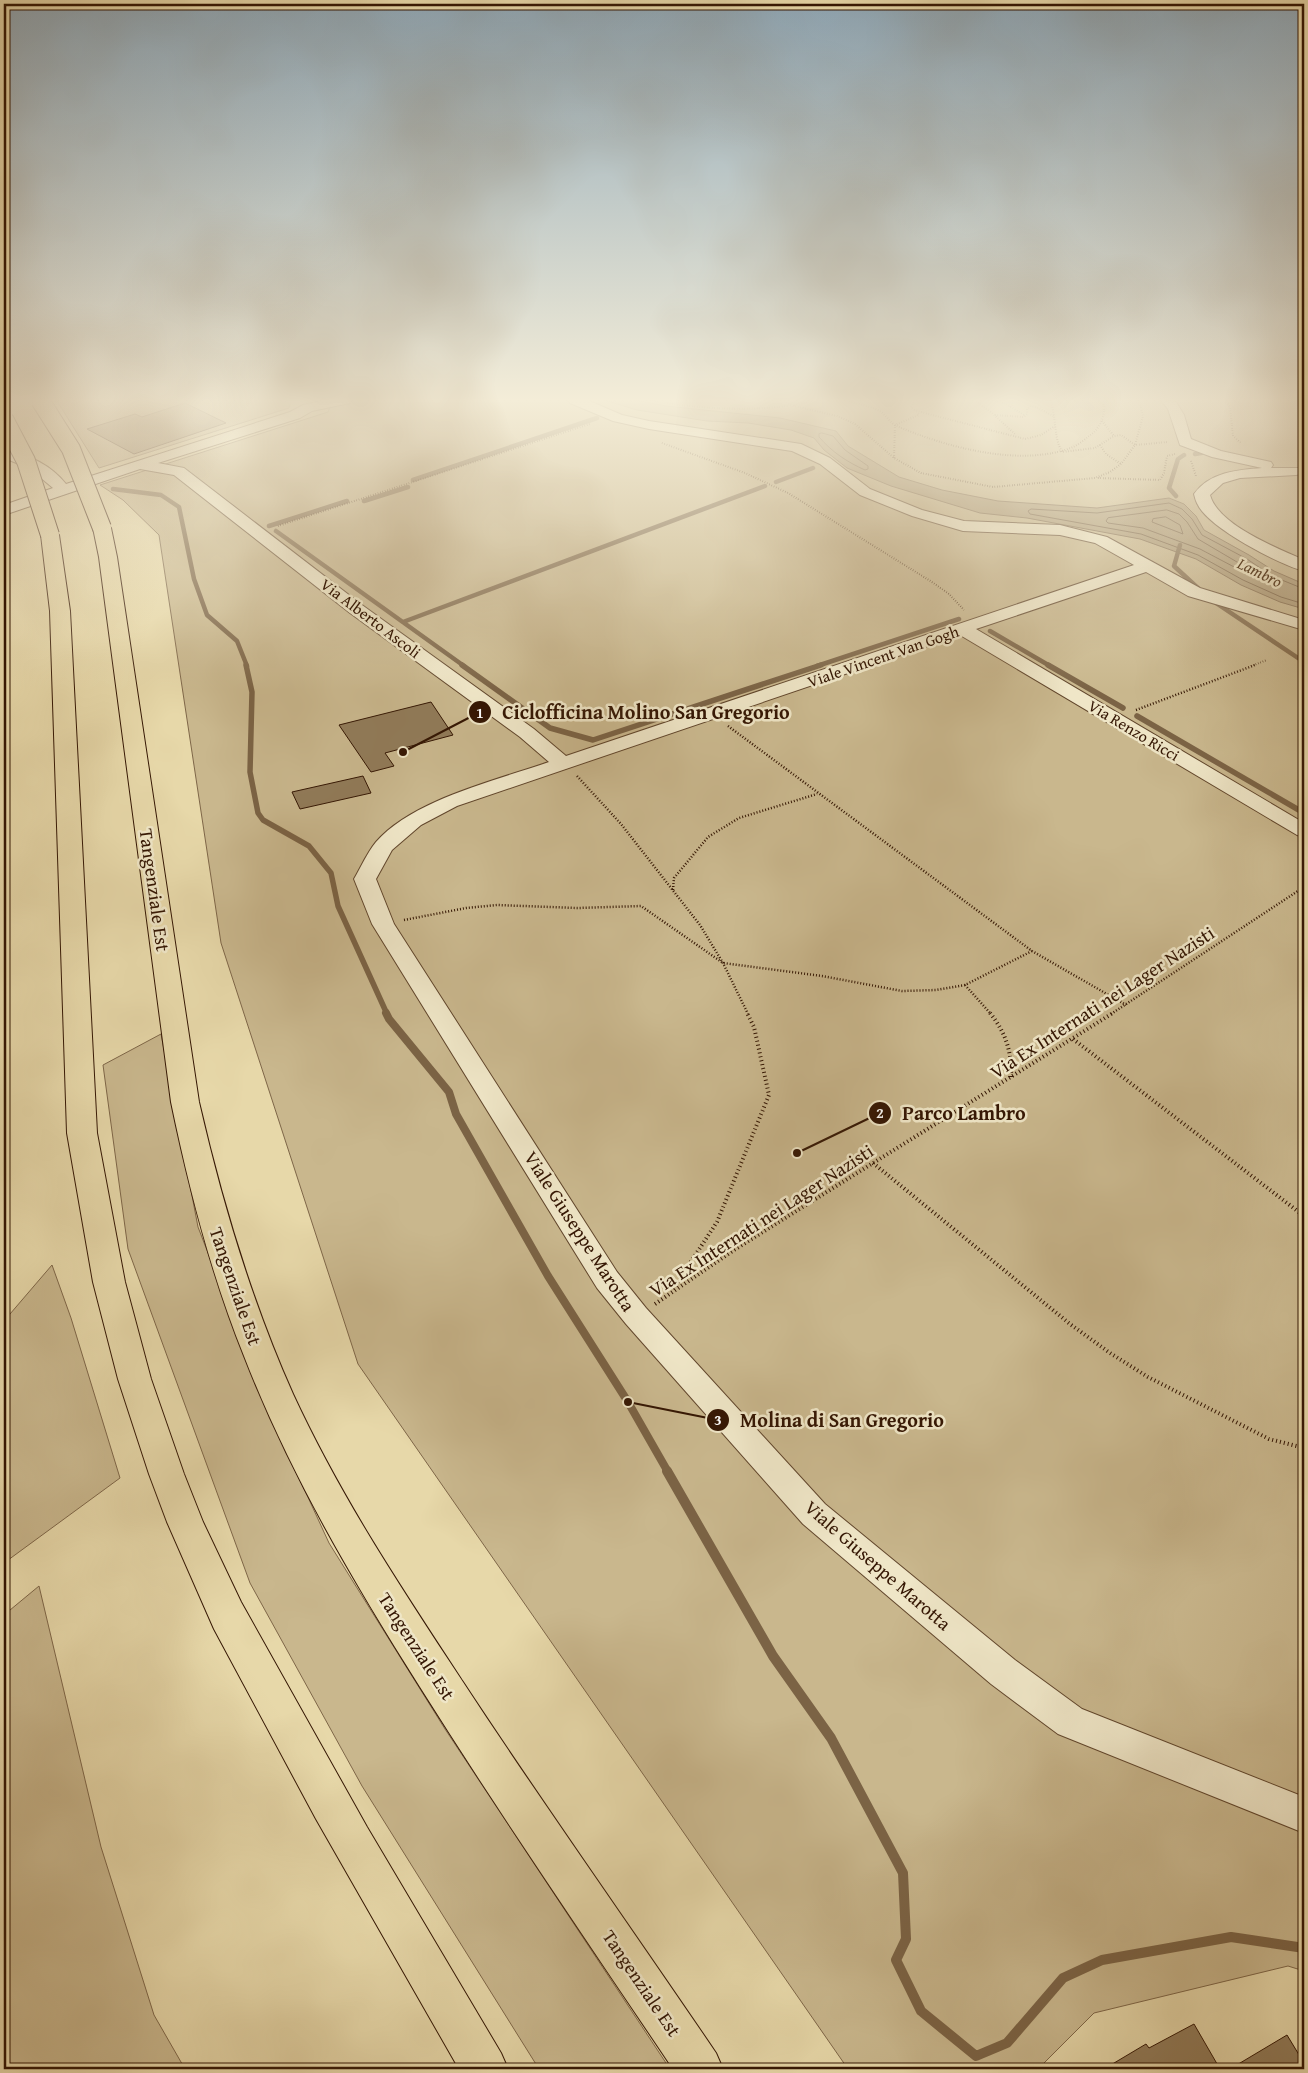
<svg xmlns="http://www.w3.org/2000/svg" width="1308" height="2073" font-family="'Gentium Book Plus',serif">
  <rect width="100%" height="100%" fill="#e7d8a9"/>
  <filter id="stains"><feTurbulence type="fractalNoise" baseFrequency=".004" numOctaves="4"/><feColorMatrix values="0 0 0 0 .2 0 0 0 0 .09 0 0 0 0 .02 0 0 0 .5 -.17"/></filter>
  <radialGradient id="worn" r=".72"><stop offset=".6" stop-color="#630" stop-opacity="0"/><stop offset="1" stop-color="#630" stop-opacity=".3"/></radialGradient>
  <path fill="#c9b78d" stroke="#7e6648" d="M 60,400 L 282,400 L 290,404 L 289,408 L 99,468 L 57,401 Z
    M 325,400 L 1304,400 L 1304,1971 L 1288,1966 L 1094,2013 L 1038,2069 L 848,2069 L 358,1364 L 221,943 L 159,535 L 123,500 L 100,485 L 328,412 L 331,404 Z
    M 161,1034 L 198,1227 L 272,1419 L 329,1543 L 445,1729 L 670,2069 L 539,2069 L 362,1786 L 250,1583 L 128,1249 L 103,1065 Z
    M 52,1265 L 71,1318 L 120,1478 L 4,1563 L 4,1321 Z
    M 39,1586 L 101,1847 L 154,2015 L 185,2069 L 4,2069 L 4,1615 Z"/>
  <path fill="#aa9671" stroke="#7b6345" d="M 604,400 L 634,400 L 666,406 L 780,418 L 836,431 L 848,446 L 899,477 L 942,490 L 998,501 L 1097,508 L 1169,498 L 1184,504 L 1196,516 L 1204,530 L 1249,555 L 1274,571 L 1304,584 L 1304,609 L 1280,602 L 1241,585 L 1196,559 L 1140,539 L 1027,518 L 980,513 L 891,486 L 847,468 L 824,450 L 814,438 L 791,430 L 748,423 L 707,421 L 637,410 Z"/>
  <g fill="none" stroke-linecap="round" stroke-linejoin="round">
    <path stroke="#6f563a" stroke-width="1" d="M 822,433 L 833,436 L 845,450 L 868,466 L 868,469 L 865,470 C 847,462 832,452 819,437 L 819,434 Z
      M 1167,510 L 1179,514 L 1187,522 L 1198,539 L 1259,575 L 1259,578 L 1257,579 L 1200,549 L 1143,528 L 1108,523 L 1106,521 L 1108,518 Z
      M 1166,517 L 1180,525 L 1183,534 L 1152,522 L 1153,519 Z
      M 1304,589 L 1272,576 L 1247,559 L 1202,535 L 1192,519 L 1182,509 L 1169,503 L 1097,513 L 1031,509 L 1028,511 L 1030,514 L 1141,534 L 1198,555 L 1243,580 L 1281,597 L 1304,604"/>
    <path stroke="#7b6345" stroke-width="4.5" d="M 1195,454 L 1207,452
      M 413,480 L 597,418
      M 776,482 L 813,468
      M 113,489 L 161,495 L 179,507 L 194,579 L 207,615 L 237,641 L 247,666
      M 1176,496 L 1169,488 L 1178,459 L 1184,455
      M 364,501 L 408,487
      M 269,526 L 347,501
      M 276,531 L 464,666
      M 1180,545 L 1174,566 L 1200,590
      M 1213,601 L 1304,662
      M 403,622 L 765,486
      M 990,631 L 1050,666
      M 817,666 L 959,619"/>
    <path stroke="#7b6345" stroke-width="5.5" d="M 246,665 L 252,692 L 250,772 L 258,813 L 263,820 L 309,846 L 331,873 L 338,906 L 387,1014
      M 462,665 L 550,728 L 593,740 L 821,665
      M 1048,665 L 1123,708
      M 1137,716 L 1304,813"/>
    <path stroke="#7b6345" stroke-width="8" d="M 386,1013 L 389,1019 L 449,1092 L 456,1114 L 548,1276 L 628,1402 L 668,1472"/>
    <path stroke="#7b6345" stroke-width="10" d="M 667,1471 L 773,1656 L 831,1738 L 903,1873 L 906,1939 L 896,1960 L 921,2011 L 976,2056 L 1007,2043 L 1063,1978 L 1102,1960 L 1231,1937 L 1304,1948"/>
  </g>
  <path fill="#917b59" stroke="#341603" d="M 185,403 L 226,423 L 134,454 L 87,429 L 135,414 L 142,417 Z
    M 431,702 L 453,735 L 385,753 L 394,766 L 371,772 L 339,725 Z
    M 363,776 L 371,793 L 300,809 L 292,792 Z
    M 1194,2024 L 1220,2069 L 1104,2069 L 1146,2044 L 1149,2048 Z
    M 1287,2035 L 1304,2063 L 1304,2069 L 1230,2069 Z"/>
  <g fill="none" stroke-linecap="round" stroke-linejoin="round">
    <g stroke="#61462c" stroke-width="2">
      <path id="street" d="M 326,400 L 352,400 L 350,403 L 312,411 L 300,418 L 158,463 L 184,468 L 362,605 L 534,729 L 566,756 L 1134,565 L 1095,543 L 1060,535 L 963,531 L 912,516 L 860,495 L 820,464 L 792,451 L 649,429 L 613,421 L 570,403 L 568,400 L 587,400 L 622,415 L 649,421 L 801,444 L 830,458 L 870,489 L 922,510 L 964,521 L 1060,525 L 1107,537 L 1200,588 L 1304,620 L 1304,630 L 1188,596 L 1146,572 L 976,629 L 1304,823 L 1304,837 L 1297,835 L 960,635 L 457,806 L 421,825 L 392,850 L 376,879 L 394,924 L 617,1272 L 646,1308 L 825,1504 L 1015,1660 L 1082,1709 L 1304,1797 L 1304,1833 L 1058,1734 L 991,1684 L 803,1524 L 626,1324 L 597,1288 L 372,924 L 354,879 C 361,867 367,853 376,842 C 412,800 497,780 549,762 L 520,737 L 350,613 L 174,475 L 140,469 L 4,515 L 4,505 L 53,488 L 29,468 L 4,458 L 4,450 C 27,454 50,464 66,484 L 290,412 L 303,405 Z
        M 1161,400 L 1176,402 L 1184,415 L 1191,439 L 1221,451 L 1271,462 L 1273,465 L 1271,468 L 1301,468 L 1303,471 L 1301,474 L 1296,475 L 1240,478 L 1223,483 L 1210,495 C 1218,525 1277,548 1304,560 L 1304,571 C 1280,565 1209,528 1198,505 C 1196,502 1195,498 1194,494 C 1210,472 1237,470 1262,468 L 1212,457 L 1180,445 L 1168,409 Z"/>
    </g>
    <g stroke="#341603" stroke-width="2">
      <path id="highway" d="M 102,523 L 108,524 L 111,528 L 117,557 L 199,1102 C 222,1202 251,1300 293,1394 C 340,1496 401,1588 463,1682 C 545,1807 632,1929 716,2053 L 723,2069 L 673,2069 C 588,1942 501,1816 420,1687 C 353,1581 290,1474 244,1356 C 211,1274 189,1189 171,1102 L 99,557 L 93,528 L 96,524 Z
        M 50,530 L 56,531 L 59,535 L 70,611 L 97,1133 L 125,1282 L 151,1379 L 184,1474 L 203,1522 L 241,1602 L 367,1827 L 501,2053 L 508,2069 L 459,2069 L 316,1819 L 214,1629 L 167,1522 L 149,1474 L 118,1379 L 93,1282 L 67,1133 L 50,611 L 41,535 L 44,531 Z"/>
    </g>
    <path stroke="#341603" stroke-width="2" stroke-dasharray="0.5 2" stroke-linecap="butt" d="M 650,400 C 695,409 742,411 788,406
      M 782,400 L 790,405 L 837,416 L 855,424 L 894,458 L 921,473 L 993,487 L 1095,478 L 1110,472 L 1121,464 L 1135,445 L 1143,416 L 1139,400
      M 847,400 C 858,404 870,406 880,411 C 886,415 890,423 897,426 C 945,447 1022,468 1073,447 C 1078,445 1084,440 1089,436 C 1101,428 1107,414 1102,400
      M 915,400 L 911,408 L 917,411 L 1025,439 L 1041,435 L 1055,426
      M 974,400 L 992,413 L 1016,435
      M 990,400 L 1003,403
      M 1000,400 L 1024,415
      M 1050,400 C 1057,417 1053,436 1062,452 L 1095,448 L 1114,436
      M 1213,400 L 1228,400
      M 1226,402 L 1230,407 L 1233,436 L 1241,443
      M 794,405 L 814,400
      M 1010,407 L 1013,404 L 1013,400
      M 995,415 L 1024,417 L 1027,414 L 1027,409 L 1031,406 L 1039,408 L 1055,417
      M 1102,421 L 1114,436 L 1121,435 L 1135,445 L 1168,442
      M 662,443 L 745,473 L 788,493 L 932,582 L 949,594 L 964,610
      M 1100,445 L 1106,454 L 1121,464
      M 894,458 L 895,425 L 919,415 L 917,412
      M 1191,461 L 1196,476
      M 1098,478 L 1160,480 L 1164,473 L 1167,456 L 1175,454
      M 278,526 L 590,424
      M 1251,666 L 1267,660"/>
    <path stroke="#341603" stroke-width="2.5" stroke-dasharray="1 2" stroke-linecap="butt" d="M 1136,710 L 1255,665
      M 728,726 L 1032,951 L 1126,1005
      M 577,776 L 621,824 L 700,925 L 723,963 L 748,1014
      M 673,890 L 674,878 L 708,837 L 739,818 L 817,794
      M 404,920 L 466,908 L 497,905 L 577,908 L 641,906 L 723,963 L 822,976 L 902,991 L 936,990 L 965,985 L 1032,951
      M 965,985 L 991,1014
      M 1111,1014 L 1304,887"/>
    <path stroke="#341603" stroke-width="4" stroke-dasharray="1 3" stroke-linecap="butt" d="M 990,1013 C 1006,1033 1012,1052 1011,1077
      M 1073,1039 L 1304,1216
      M 873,1163 L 1070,1324 L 1110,1353 L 1148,1377 L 1269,1439 L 1304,1448
      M 673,1289 L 717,1222 L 769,1095 L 754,1027 L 747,1013
      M 655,1304 L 734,1250 L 1113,1013"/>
    <use href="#street" fill="#efe6c7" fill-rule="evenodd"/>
    <use href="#highway" fill="#e7d8a9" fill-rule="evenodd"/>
    <g stroke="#341603" stroke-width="20" stroke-linecap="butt">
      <path id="highway-bridge" d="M 40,400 L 71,449 L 102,528
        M 4,419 L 26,461 L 50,535"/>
    </g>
    <use href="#highway-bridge" stroke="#e7d8a9" stroke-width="18"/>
  </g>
  <linearGradient id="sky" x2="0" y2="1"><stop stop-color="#8fa8b8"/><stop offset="0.58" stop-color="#f4edd8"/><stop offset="1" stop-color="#f4edd8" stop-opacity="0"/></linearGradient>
  <rect width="1308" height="690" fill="url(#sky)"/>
  <g text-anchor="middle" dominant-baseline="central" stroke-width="5" stroke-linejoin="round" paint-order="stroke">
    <g font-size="16" font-style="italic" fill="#63492f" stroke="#efe6c7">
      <text transform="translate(1260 572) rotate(26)">Lambro</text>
    </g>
    <g font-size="16" fill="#341603" stroke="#efe6c7">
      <text transform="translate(371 618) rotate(37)">Via Alberto Ascoli</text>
      <text transform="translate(883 656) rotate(-19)">Viale Vincent Van Gogh</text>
      <text transform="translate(1134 730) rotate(31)">Via Renzo Ricci</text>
    </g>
    <g font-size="19" fill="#341603" stroke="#efe6c7">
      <text transform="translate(155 890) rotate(82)">Tangenziale Est</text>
      <text transform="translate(1102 1002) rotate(-33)">Via Ex Internati nei Lager Nazisti</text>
      <text transform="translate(761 1220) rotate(-33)">Via Ex Internati nei Lager Nazisti</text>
      <text transform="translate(580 1231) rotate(57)">Viale Giuseppe Marotta</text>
      <text transform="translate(236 1286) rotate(71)">Tangenziale Est</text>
      <text transform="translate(878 1565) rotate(41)">Viale Giuseppe Marotta</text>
      <text transform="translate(417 1646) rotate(57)">Tangenziale Est</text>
      <text transform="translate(642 1983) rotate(56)">Tangenziale Est</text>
    </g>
  </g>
  <path fill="none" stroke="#341603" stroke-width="2" d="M403 752L480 712M797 1153L880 1113M628 1402L718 1420"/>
  <g fill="#341603" stroke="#efe6c7" stroke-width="2">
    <circle cx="403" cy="752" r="5"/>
    <circle cx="797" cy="1153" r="5"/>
    <circle cx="628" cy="1402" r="5"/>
    <circle cx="480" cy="712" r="12"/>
    <circle cx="880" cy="1113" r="12"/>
    <circle cx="718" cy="1420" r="12"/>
  </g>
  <g font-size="15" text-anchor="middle" font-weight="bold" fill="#fff">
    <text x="480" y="718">1</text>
    <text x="880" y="1118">2</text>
    <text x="718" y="1425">3</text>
  </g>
  <g font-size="20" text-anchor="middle" font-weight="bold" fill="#341603" stroke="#efe6c7" stroke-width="5" stroke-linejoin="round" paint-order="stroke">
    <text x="646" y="719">Ciclofficina Molino San Gregorio</text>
    <text x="964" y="1120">Parco Lambro</text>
    <text x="842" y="1427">Molina di San Gregorio</text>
  </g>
  <rect width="1308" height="2073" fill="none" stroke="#e7d8a9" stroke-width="20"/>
  <rect x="5" y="5" width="1298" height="2063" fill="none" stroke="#341603" stroke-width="2.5"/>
  <rect x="10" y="10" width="1288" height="2053" fill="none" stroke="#341603"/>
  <rect width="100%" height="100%" filter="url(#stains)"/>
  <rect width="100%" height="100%" fill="url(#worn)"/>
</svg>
